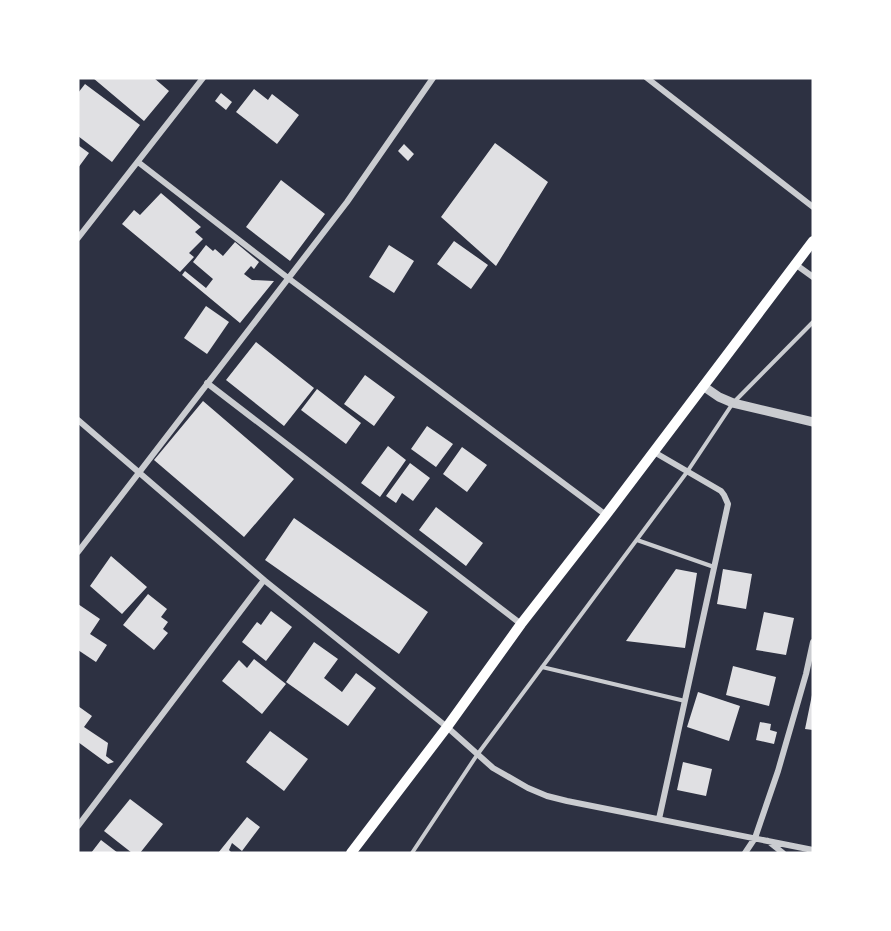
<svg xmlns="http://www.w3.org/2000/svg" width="891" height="931" font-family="'Space Grotesk',sans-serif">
  <rect width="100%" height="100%" fill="#2d3142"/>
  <path fill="#e0e0e3" d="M 93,78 L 154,78 L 169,91 L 144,121 Z
    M 85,84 L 140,125 L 112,162 L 78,136 L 78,93 Z
    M 254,89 L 268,100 L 272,94 L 299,115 L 277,144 L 236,112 Z
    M 221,93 L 232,102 L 226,110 L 215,101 Z
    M 495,143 L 548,182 L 496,266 L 441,217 Z
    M 404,144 L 414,154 L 408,161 L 398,151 Z
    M 78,145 L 89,153 L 78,168 Z
    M 281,180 L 325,214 L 290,261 L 246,227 Z
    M 161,193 L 201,227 L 195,232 L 203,239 L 189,253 L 194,257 L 180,272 L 122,224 L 134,210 L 140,215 Z
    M 454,241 L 488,265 L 471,289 L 437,264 Z
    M 235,242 L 259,262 L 254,269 L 251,266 L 244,274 L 252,280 L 274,281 L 240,323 L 182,275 L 185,271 L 206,288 L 213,279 L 193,262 L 206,245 L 213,251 L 215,249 L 223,256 Z
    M 389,245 L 414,261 L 394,293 L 369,277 Z
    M 206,306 L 229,322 L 207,354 L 184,338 Z
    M 256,342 L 314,388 L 284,426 L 226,380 Z
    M 365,375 L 395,397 L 374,426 L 344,404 Z
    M 317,389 L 361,423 L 346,444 L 301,410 Z
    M 203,401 L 294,479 L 244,537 L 154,460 Z
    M 427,426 L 453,444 L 436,467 L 411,449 Z
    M 388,446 L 406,460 L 380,497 L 361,483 Z
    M 462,447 L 487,465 L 467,492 L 443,474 Z
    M 410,463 L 430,478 L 413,501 L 402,493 L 396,503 L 386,496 Z
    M 436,507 L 483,543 L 466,566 L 419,530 Z
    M 294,518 L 428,612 L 399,654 L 265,560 Z
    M 111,556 L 147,587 L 122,614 L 90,586 Z
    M 676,569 L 697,573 L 685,648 L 626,641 Z
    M 723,569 L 752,574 L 746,609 L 717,604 Z
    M 148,594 L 167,609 L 161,617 L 168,622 L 163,629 L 168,633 L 154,650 L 123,625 Z
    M 78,604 L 100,619 L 90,634 L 107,645 L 96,662 L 78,650 Z
    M 271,611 L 292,627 L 266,661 L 242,642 L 257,622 L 261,625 Z
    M 764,612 L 794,618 L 786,655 L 756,650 Z
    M 314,642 L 338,659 L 324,678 L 342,692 L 356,673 L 376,688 L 348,726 L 286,682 Z
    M 254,659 L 286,684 L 262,714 L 222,681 L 239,660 L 247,668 Z
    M 733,666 L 776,677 L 769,706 L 726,695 Z
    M 698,692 L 740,706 L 729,741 L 687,727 Z
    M 812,695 L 813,695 L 813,730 L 805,729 Z
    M 78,706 L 92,716 L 84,727 L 108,743 L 106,756 L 114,762 L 108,764 L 78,742 Z
    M 760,722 L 771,724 L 770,730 L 777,732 L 774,744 L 756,740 Z
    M 270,731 L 308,759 L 284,791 L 246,762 Z
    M 683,762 L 712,769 L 706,796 L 677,790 Z
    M 130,799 L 163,824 L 140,853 L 132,853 L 104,831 Z
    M 247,817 L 260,827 L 242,851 L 232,843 L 229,850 L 232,853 L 218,853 Z
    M 101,840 L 118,853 L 91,853 Z"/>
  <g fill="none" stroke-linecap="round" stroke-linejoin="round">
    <path stroke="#caccd0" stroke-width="4" d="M 637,540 L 714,567
      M 542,667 L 685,701
      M 412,853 L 477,755 L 687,472 L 733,403 L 813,322"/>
    <path stroke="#caccd0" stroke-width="6" d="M 647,78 L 813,207
      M 138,162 L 288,278 L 606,515
      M 78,238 L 203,78
      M 795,264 L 813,277
      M 207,383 L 521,624
      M 78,420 L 264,580 L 447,727 L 493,768 L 528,788 L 547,796 L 567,801 L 813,850
      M 654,452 L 721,491 L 724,495 L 728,504 L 659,819
      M 78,552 L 347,202 L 433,78
      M 78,826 L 264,580
      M 768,841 L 783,853
      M 745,853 L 755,838 L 778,771 L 806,674 L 813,642"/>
    <path stroke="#caccd0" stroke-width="9" d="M 703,386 L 719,397 L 733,403 L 813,422"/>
    <path stroke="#fff" stroke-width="10" d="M 351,853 L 447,727 L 521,624 L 606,515 L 813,241"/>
  </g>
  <rect width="891" height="931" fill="none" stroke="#ffffff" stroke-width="159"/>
</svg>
